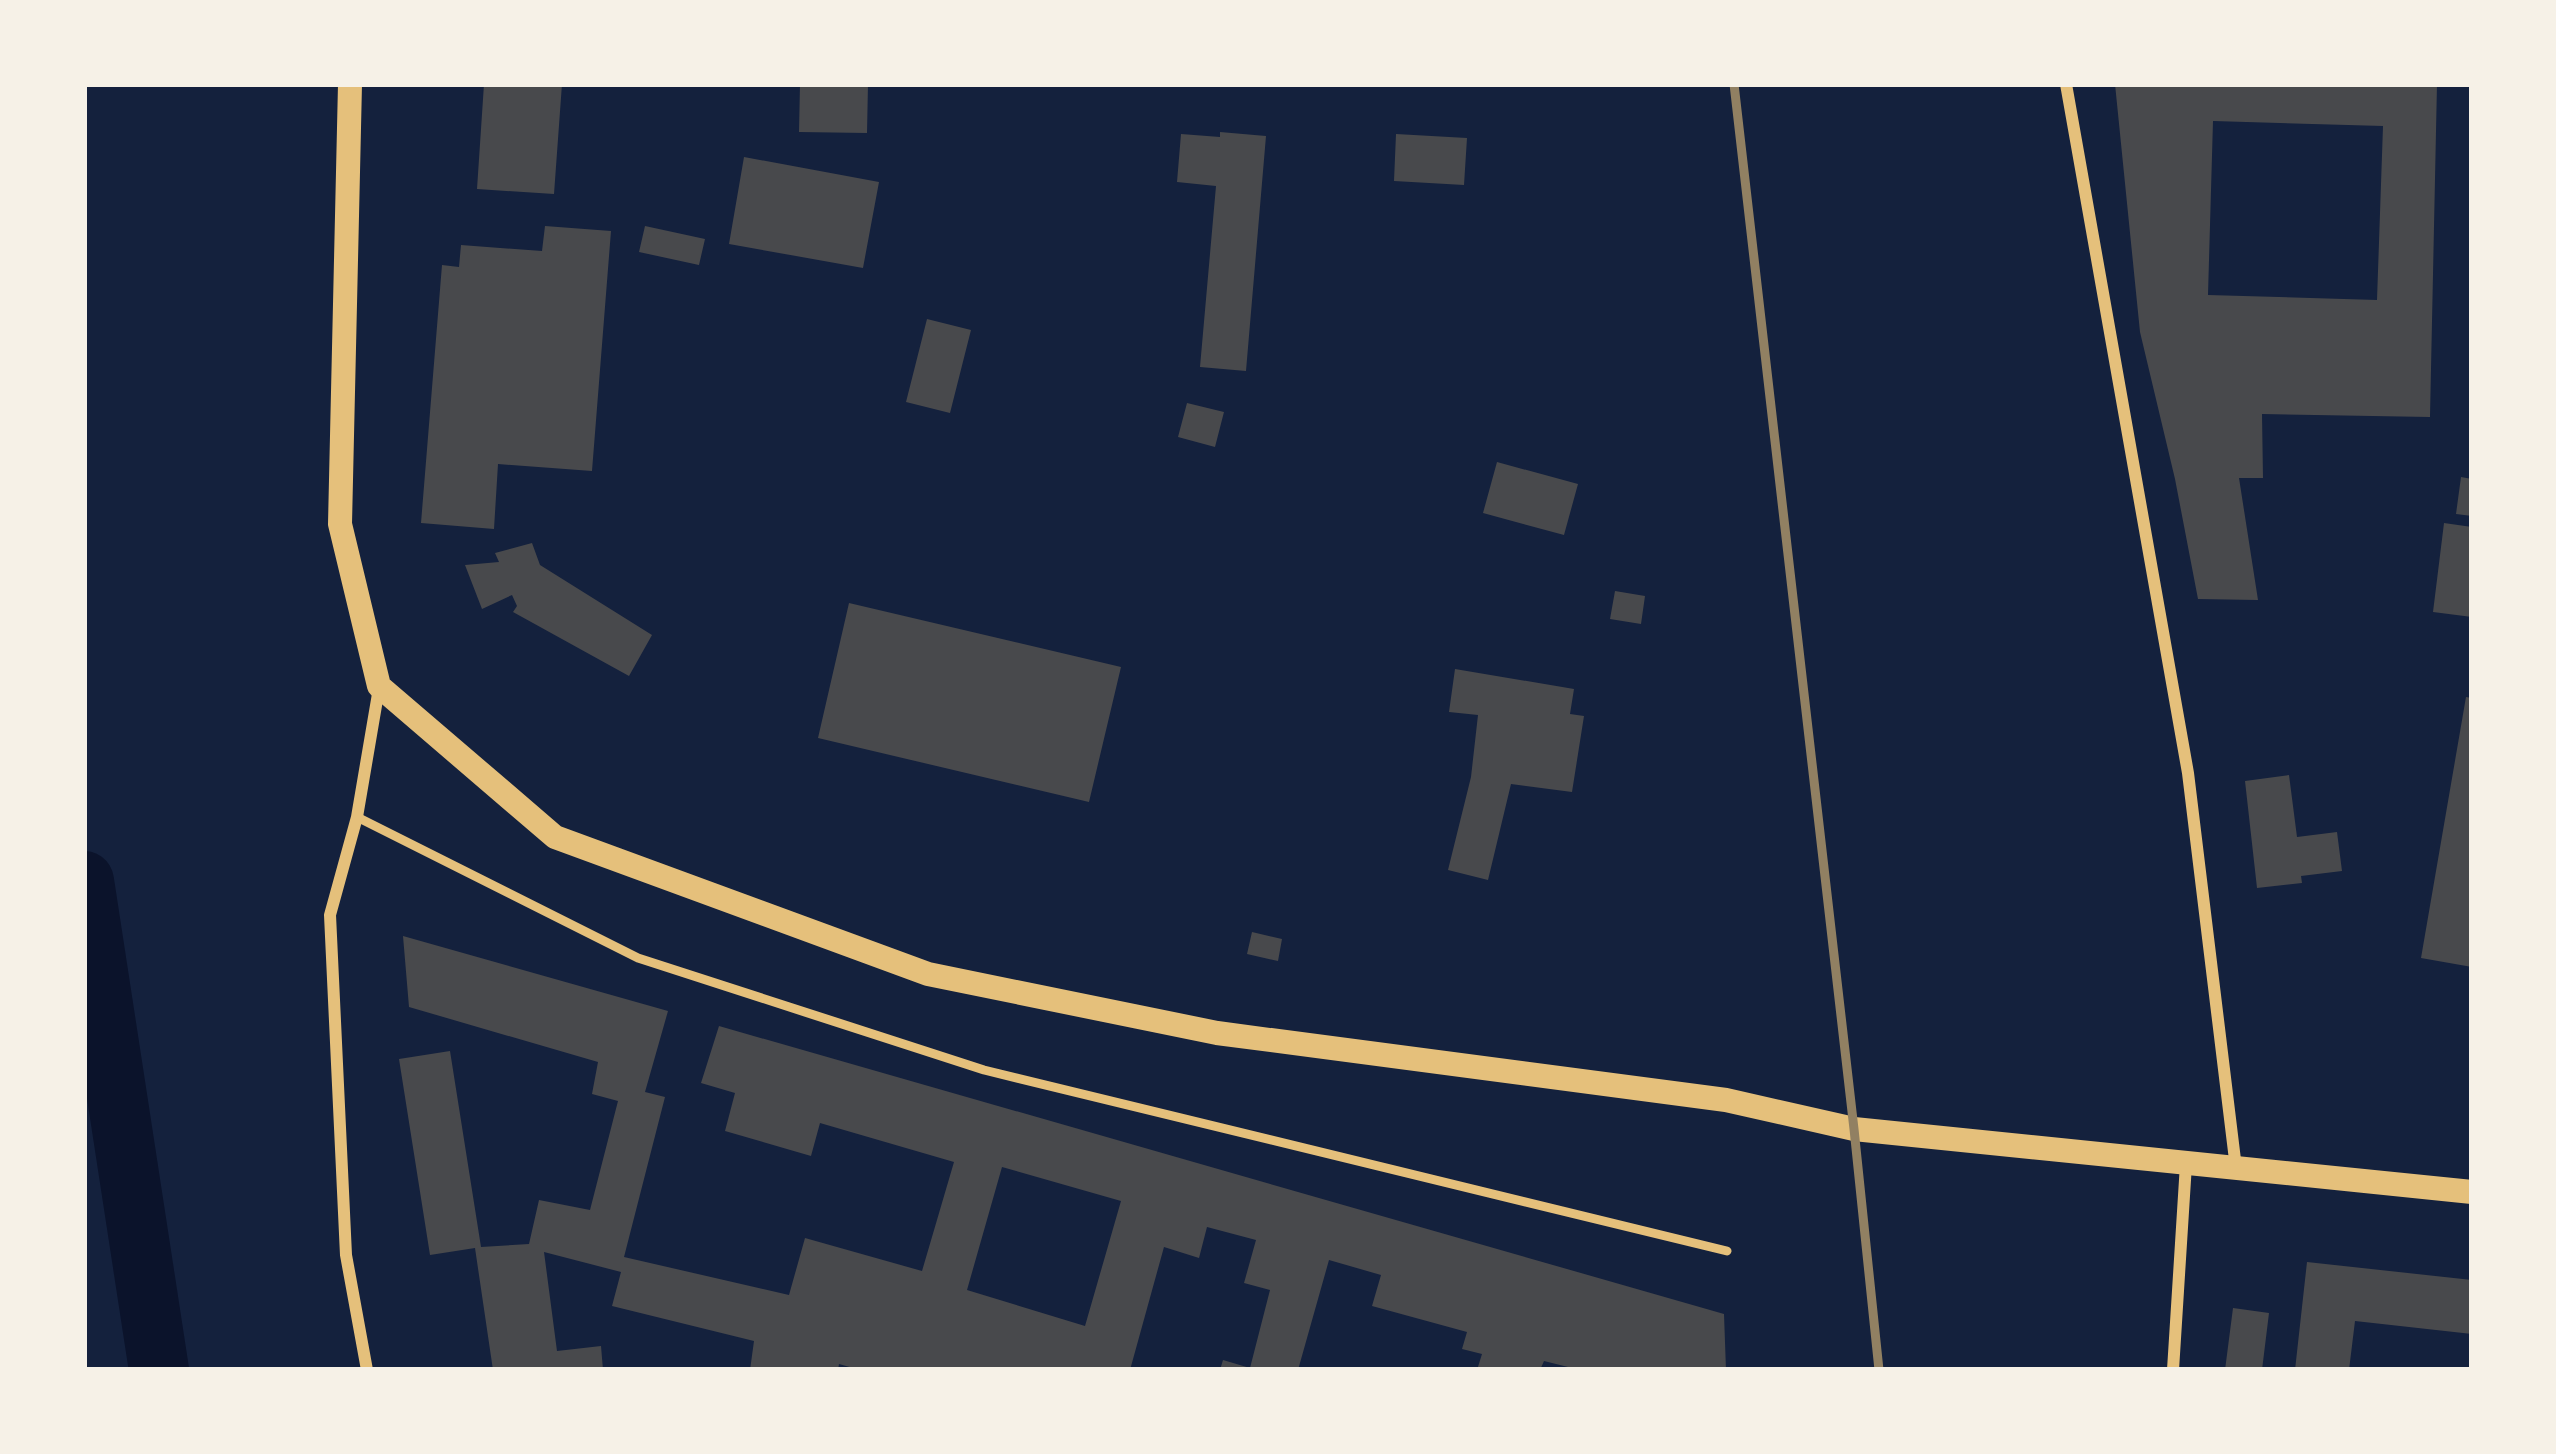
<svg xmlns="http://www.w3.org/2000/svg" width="2556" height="1454" font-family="Georgia,serif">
  <rect width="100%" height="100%" fill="#14213d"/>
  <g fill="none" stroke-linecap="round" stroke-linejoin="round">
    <path stroke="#0b132b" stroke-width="60" d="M 84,881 L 159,1370"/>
  </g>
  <path fill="#48494c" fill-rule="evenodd" d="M 484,84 L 562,84 L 554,194 L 477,189 Z
    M 800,84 L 868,84 L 867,133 L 799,132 Z
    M 2115,84 L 2437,84 L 2430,417 L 2262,414 L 2263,478 L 2239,478 L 2258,600 L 2198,599 L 2175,479 L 2140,332 ZM 2213,121 L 2383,126 L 2377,300 L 2208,295 Z
    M 1220,132 L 1266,136 L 1246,371 L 1200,367 L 1216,186 L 1177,182 L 1181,134 L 1220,137 Z
    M 1396,134 L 1467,138 L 1464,185 L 1394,181 Z
    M 744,157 L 879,182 L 863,268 L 729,244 Z
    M 545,226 L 611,231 L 592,471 L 498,464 L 494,529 L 421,523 L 442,265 L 459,267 L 461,245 L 542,251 Z
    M 645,226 L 705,239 L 699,265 L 639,252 Z
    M 927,319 L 971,330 L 950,413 L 906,402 Z
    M 1187,403 L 1224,412 L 1215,447 L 1178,437 Z
    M 1497,462 L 1578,484 L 1564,535 L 1483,513 Z
    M 2461,477 L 2472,479 L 2472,516 L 2456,514 Z
    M 2444,523 L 2472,527 L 2472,617 L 2433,612 Z
    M 532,543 L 540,565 L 652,635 L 629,676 L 513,612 L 517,606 L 512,595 L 482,609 L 465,565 L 499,562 L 495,553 Z
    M 1615,591 L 1645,596 L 1641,624 L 1610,619 Z
    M 849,603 L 1121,667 L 1089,802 L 818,738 Z
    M 1455,669 L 1574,689 L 1570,714 L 1584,716 L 1572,792 L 1511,784 L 1488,880 L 1448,870 L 1471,777 L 1478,715 L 1449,712 Z
    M 2466,697 L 2472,698 L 2472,967 L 2421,958 Z
    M 2289,775 L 2297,837 L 2337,832 L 2342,871 L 2301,876 L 2302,883 L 2257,888 L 2245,781 Z
    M 1252,932 L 1282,939 L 1278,961 L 1247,954 Z
    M 403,936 L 668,1011 L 645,1092 L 665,1097 L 624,1257 L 789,1295 L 805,1238 L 922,1271 L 954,1162 L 820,1123 L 811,1156 L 725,1131 L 735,1093 L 701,1083 L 719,1026 L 1724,1314 L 1726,1370 L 1580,1370 L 1544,1361 L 1540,1370 L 1477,1370 L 1482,1354 L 1462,1349 L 1467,1332 L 1372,1306 L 1381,1275 L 1329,1260 L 1298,1370 L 1220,1370 L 1223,1360 L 1250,1368 L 1270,1290 L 1244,1283 L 1256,1240 L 1207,1227 L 1199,1258 L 1164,1247 L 1130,1370 L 860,1370 L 839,1364 L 838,1370 L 750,1370 L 754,1341 L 612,1306 L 621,1272 L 544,1252 L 557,1351 L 601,1346 L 603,1370 L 493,1370 L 475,1248 L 430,1255 L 399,1059 L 450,1051 L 481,1247 L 529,1244 L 539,1200 L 590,1210 L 618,1101 L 592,1094 L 598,1062 L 409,1007 ZM 1002,1167 L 1121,1201 L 1085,1326 L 967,1290 Z
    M 2307,1262 L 2472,1280 L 2472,1334 L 2355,1321 L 2349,1370 L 2295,1370 Z
    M 2233,1308 L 2269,1313 L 2262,1370 L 2225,1370 Z"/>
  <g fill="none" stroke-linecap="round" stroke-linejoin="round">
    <path stroke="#e5c07b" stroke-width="9" d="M 357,817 L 638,958 L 984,1070 L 1727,1251"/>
    <path stroke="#e5c07b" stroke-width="12" d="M 2066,84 L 2188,773 L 2236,1168
      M 367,1370 L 346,1255 L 330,915 L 357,817 L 379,688
      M 2173,1370 L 2186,1164"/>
    <path stroke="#e5c07b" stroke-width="24" d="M 350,84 L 340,524 L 379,686 L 555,837 L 928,974 L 1217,1033 L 1726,1100 L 1854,1129 L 2472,1192"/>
    <path stroke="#918062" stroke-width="9" d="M 1734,84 L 1854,1129 L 1879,1370"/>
  </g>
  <rect width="2556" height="1454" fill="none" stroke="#f6f1e7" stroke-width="174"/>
</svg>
